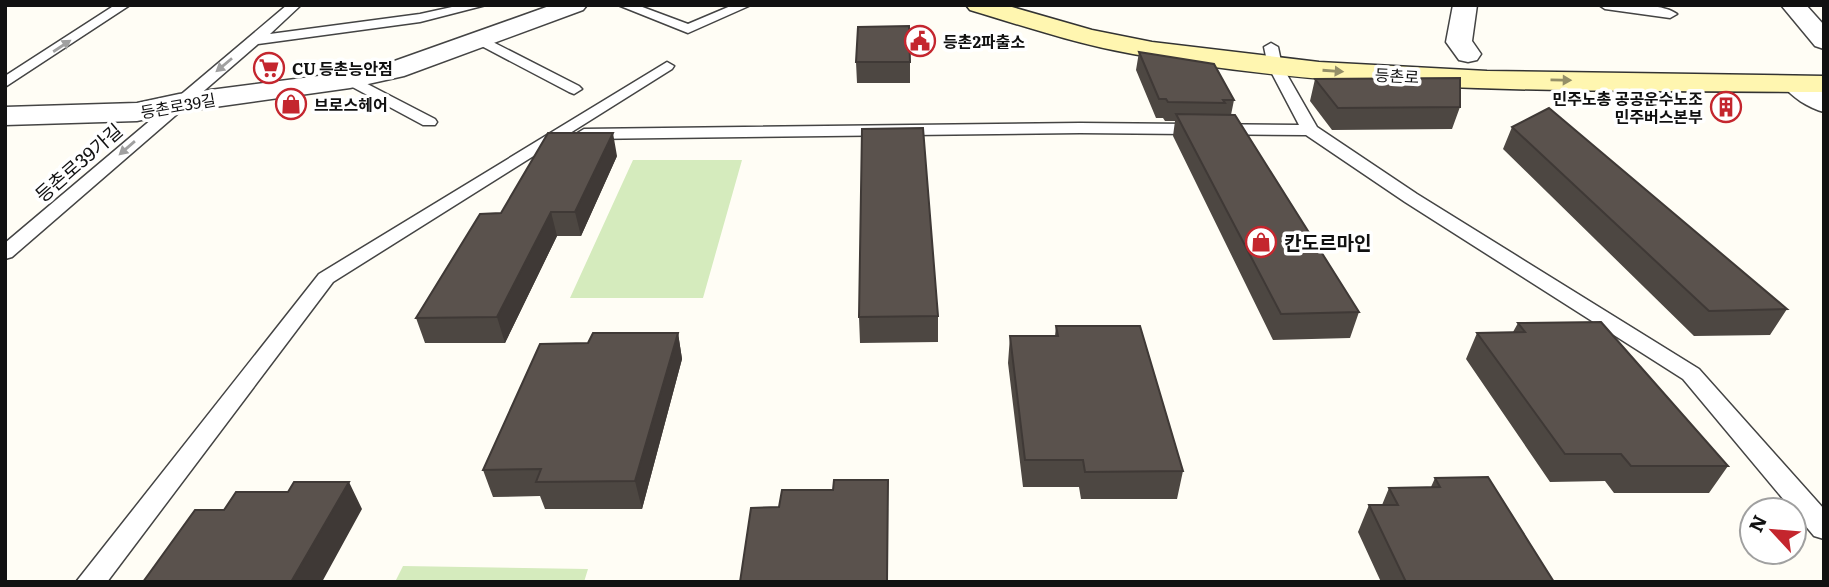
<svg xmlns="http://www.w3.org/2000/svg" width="1829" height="587" font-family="Literata,'Noto Sans KR',serif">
  <rect width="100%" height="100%" fill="#fffdf5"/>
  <path fill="#d5ebbd" d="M 633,160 L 742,160 L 703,298 L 570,298 Z
    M 403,566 L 588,569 L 584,582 L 395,582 Z"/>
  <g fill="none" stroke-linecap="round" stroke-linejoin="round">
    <g stroke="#444" stroke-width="3">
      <path id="lane" d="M 115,5 L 130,5 L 5,87 L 5,76 Z
        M 287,5 L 301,5 L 270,34 L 420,14 L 461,5 L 486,5 L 420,22 L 258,44 L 12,257 L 5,259 L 5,243 Z
        M 618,5 L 637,5 L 688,24 L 733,5 L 751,5 L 688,33 Z
        M 1599,5 C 1618,5 1662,2 1677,14 L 1670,18 L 1605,9 Z
        M 479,35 L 579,86 L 582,89 L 574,94 L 569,92 L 474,42 L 472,39 Z
        M 1271,43 L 1278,47 L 1282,66 L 1317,127 L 1417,194 L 1699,369 L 1824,509 L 1824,539 L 1814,536 L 1683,379 L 1405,202 L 1306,135 L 1080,133 L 584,139 L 576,134 L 584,129 L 1080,123 L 1299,125 L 1268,66 L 1264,47 Z
        M 667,62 L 674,66 L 672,69 L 333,282 L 107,582 L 76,582 L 319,274 Z
        M 350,75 L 435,119 L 437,122 L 435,125 L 423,125 L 345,83 L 342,80 Z"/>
    </g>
    <g stroke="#444" stroke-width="3">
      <path id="street" d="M 552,5 L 587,5 L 583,10 L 404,76 L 350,88 L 179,112 L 137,121 L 5,125 L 5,107 L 137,103 L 179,94 L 350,72 L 386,64 Z
        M 1453,5 L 1477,5 L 1472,41 L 1481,54 L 1477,60 L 1468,62 L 1459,60 L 1446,42 Z
        M 1781,5 L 1806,5 L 1824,25 L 1824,49 L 1815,46 Z
        M 1796,76 L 1806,78 L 1824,90 L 1824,112 C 1809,108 1791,97 1782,84 L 1786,78 Z"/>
    </g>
    <g stroke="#333" stroke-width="3">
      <path id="secondary" d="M 966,5 L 1005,5 L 1092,30 L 1152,42 L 1319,62 L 1487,71 L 1824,76 L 1824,92 C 1594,90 1359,96 1133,54 C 1077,44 1023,26 970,10 Z"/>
    </g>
    <use href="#lane" fill="#fff" fill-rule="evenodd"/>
    <use href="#street" fill="#fff" fill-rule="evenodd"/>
    <use href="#secondary" fill="#fff6b0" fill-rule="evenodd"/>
  </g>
  <path fill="#4d4742" d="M 1139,52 L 1234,100 L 1231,115 L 1359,312 L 1350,338 L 1273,340 L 1173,136 L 1175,121 L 1165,121 L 1163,118 L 1156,118 L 1136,70 Z
    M 856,62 L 910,62 L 910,83 L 857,83 Z
    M 1315,79 L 1460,107 L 1452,129 L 1332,130 L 1310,101 Z
    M 1512,127 L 1787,309 L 1770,335 L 1694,336 L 1503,149 Z
    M 617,156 L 581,236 L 557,236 L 505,343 L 425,343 L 416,318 L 501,213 Z
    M 938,316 L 938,342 L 860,343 L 859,317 Z
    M 1518,323 L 1728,466 L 1709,493 L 1614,493 L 1605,481 L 1550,482 L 1466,359 L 1477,333 L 1513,332 Z
    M 1056,326 L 1183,471 L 1177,499 L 1081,499 L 1079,487 L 1023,487 L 1008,363 L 1010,336 L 1055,336 Z
    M 678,333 L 682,359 L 642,509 L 545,509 L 540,496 L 493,497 L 483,470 L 588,343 Z
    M 1435,478 L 1554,582 L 1381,582 L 1358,532 L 1369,505 L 1382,505 L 1389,488 L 1431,487 Z"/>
  <path fill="#3f3936" d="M 613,133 L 617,156 L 581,236 L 575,212 Z
    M 551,212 L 557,236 L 505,343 L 497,317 Z
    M 678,333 L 682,359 L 642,509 L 635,481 Z
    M 888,480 L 888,582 L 887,582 Z
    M 349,482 L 362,509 L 322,582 L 291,582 Z"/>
  <path fill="#5a524d" stroke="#3f3936" stroke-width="2" d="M 909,26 L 910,62 L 856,62 L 858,27 Z
    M 1139,52 L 1214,64 L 1234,100 L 1223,100 L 1225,103 L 1168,102 L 1166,99 L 1159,99 Z
    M 1460,78 L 1460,107 L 1338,108 L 1315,79 Z
    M 1549,108 L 1787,309 L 1709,311 L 1512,127 Z
    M 1176,114 L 1235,115 L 1359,312 L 1281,314 Z
    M 923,128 L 938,316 L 859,317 L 862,129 Z
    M 548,133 L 613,133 L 575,212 L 551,212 L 497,317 L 416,318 L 480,214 L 501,213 Z
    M 1601,322 L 1728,466 L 1631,466 L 1621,454 L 1565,454 L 1477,333 L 1525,332 L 1518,323 Z
    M 1056,326 L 1140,326 L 1183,471 L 1085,472 L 1083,460 L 1025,460 L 1010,336 L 1058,336 Z
    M 593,333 L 678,333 L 635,481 L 536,482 L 541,469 L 483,470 L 540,344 L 588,343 Z
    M 1488,477 L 1554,582 L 1406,582 L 1369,505 L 1398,505 L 1389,488 L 1440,487 L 1435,478 Z
    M 834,480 L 888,480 L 887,582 L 740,582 L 751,508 L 779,507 L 782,490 L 833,490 Z
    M 294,482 L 349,482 L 291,582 L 143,582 L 195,510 L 224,510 L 236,492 L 288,492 Z"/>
  <defs><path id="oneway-solid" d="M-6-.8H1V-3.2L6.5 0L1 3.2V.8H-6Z" transform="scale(1.75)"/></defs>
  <g fill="#a0a0a0">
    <use href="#oneway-solid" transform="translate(62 46) rotate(-33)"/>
    <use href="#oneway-solid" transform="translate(224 65) rotate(140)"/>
    <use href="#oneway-solid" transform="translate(127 148) rotate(139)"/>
  </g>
  <g fill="#948f68">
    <use href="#oneway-solid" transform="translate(1333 71) rotate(4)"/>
    <use href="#oneway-solid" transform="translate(1561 80) rotate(1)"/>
  </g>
  <defs>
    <g id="civic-ring" transform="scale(1.575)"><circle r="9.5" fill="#fff" stroke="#c4262e" stroke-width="1.5"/><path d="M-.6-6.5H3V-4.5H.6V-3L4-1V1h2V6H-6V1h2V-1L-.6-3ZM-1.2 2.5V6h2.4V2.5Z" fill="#c4262e"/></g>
    <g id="supermarket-ring" transform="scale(1.575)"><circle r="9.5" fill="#fff" stroke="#c4262e" stroke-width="1.5"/><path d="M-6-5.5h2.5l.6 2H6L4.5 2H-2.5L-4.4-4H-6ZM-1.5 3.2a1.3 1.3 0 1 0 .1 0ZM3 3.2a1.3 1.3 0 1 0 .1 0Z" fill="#c4262e"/></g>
    <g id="shop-ring" transform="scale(1.575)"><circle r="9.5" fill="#fff" stroke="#c4262e" stroke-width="1.5"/><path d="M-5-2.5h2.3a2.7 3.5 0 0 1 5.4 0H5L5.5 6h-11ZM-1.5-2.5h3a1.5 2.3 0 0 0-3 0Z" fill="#c4262e"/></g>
    <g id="building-ring" transform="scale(1.575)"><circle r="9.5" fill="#fff" stroke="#c4262e" stroke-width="1.5"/><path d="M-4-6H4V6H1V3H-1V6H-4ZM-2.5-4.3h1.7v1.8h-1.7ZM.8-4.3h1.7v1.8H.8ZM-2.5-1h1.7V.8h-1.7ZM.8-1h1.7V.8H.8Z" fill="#c4262e"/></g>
  </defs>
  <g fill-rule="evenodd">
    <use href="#civic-ring" x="920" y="41"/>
    <use href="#supermarket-ring" x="269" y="68"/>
    <use href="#shop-ring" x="291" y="104"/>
    <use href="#building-ring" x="1726" y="107"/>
    <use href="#shop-ring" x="1261" y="242"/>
  </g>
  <g text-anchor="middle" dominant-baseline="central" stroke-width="7" stroke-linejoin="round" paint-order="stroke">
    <g font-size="16" font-weight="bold" fill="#111" stroke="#fff" text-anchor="start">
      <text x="943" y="41">등촌2파출소</text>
      <text x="292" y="68">CU 등촌능안점</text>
      <text x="1703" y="98" text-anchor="end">민주노총 공공운수노조<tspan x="1703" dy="18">민주버스본부</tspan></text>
      <text x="314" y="104">브로스헤어</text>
    </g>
    <g font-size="16" fill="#111" stroke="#fff">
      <text transform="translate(1397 75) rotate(3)">등촌로</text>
      <text transform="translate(178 105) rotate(-10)">등촌로39길</text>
    </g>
    <g font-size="19" fill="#111" stroke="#fff">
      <text transform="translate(78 162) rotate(-41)">등촌로39가길</text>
    </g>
    <g font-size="19" font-weight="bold" fill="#111" stroke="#fff" text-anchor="start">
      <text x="1284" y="242">칸도르마인</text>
    </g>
  </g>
  <rect width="1829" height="587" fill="none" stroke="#111111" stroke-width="14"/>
  <g transform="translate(1773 531) rotate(296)"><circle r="33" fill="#ffffff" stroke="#a0a0a0" stroke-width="2"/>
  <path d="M0-5L12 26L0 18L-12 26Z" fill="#c4262e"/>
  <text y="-10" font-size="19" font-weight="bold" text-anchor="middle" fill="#111111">N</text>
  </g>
</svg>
